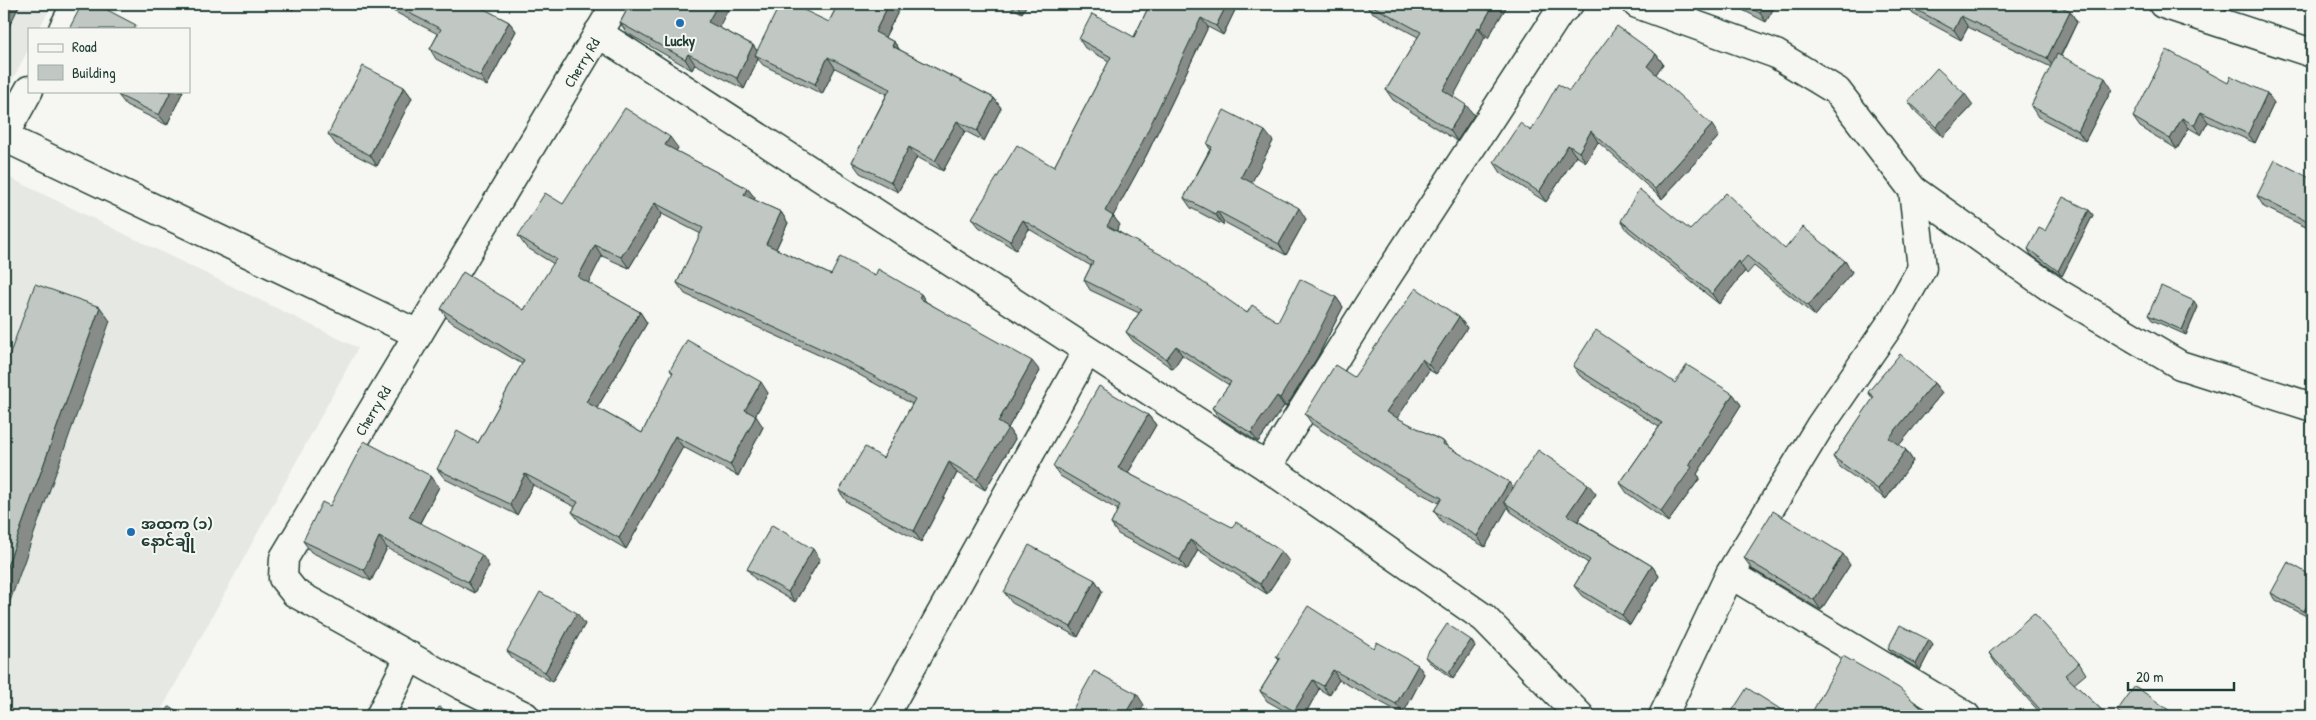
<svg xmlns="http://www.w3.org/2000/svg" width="2316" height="720" font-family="'Patrick Hand','Noto Sans Myanmar',sans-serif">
  <rect width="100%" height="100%" fill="#f6f6f2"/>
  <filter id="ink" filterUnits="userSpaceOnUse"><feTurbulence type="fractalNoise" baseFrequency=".02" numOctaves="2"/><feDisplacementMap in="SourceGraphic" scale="10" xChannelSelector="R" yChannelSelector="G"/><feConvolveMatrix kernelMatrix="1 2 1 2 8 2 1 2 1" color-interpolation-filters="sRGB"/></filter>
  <g filter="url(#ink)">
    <path fill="#e6e8e4" d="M 4,4 L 52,4 L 39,29 L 29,29 L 29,48 L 4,96 Z
      M 4,175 L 358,348 L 158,716 L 4,716 Z"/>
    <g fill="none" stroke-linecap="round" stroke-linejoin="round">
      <g stroke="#1f3d34" stroke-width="31">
        <g id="minor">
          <path d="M 1637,4 L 1776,54 L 1837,91 L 1913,190 L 1922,268 L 1893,320 L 1820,426 L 1730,574 L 1663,716"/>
          <path d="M 2163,4 L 2312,53"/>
          <path d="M 63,29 L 76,4"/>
          <path d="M 598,33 L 1267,467 L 1484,618 L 1580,716"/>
          <path d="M 4,135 L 29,90"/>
          <path d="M 4,137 L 418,334"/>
          <path d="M 1913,190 L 2058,293 L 2180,365 L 2312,407"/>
          <path d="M 1267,467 L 1369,304 L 1559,13 L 1569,4"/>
          <path d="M 1730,574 L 1966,716"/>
          <path d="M 380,716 L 410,656"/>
          <path id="s1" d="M 525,716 L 461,685 L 295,593 L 283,578 L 284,558 L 616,4"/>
          <path d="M 884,716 L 1087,351"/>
        </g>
      </g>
      <use href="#minor" stroke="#f6f6f2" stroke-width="28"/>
    </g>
    <path fill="#a6aca8" stroke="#1f3d34" d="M 281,4 L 296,4 L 293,10 Z
      M 388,4 L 480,4 L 478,6 L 509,22 L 516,31 L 487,86 L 436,59 L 430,49 L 438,34 L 393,11 Z
      M 630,4 L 731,4 L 718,27 L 753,45 L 757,51 L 829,22 L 838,4 L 902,4 L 885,37 L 894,42 L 900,50 L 994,98 L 1001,108 L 984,141 L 965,131 L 943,171 L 917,157 L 898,192 L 860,173 L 852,162 L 887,94 L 835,68 L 822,94 L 763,65 L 758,59 L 744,89 L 695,64 L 692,70 L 627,33 L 620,23 Z
      M 1005,4 L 1027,4 L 1022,13 Z
      M 1150,4 L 1235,4 L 1237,6 L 1223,35 L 1208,27 L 1147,154 L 1113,216 L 1120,225 L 1116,230 L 1247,313 L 1278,322 L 1336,297 L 1343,307 L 1317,358 L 1286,407 L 1284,406 L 1258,442 L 1219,417 L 1212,408 L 1229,385 L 1182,355 L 1173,369 L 1133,341 L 1126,332 L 1139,313 L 1090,290 L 1084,280 L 1091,266 L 1029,229 L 1016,250 L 979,227 L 972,218 L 1054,167 L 1109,61 L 1085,48 L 1079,39 L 1134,37 Z
      M 1365,4 L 1508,4 L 1488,38 L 1485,37 L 1453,96 L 1474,115 L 1457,141 L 1393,100 L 1386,90 L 1418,37 L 1370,11 Z
      M 1683,4 L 1695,4 L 1693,8 Z
      M 1731,4 L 1776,4 L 1766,22 Z
      M 1906,4 L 2070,11 L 2077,22 L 2061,56 L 2112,89 L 2085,141 L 2038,117 L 2031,106 L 2051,67 L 1968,27 L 1961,40 L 1913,14 Z
      M 1656,54 L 1663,64 L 1656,74 L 1719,136 L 1662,199 L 1598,142 L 1586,162 L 1576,156 L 1546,202 L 1501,173 L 1494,162 L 1531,131 L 1569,91 Z
      M 2228,83 L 2267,93 L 2274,103 L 2255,143 L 2208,122 L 2201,135 L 2189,128 L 2177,149 L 2140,127 L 2133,117 Z
      M 404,87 L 412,98 L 377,166 L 336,145 L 328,134 Z
      M 183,91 L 167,125 L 126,105 L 118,95 Z
      M 1908,101 L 1973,105 L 1943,137 L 1915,111 Z
      M 1273,141 L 1251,183 L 1306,219 L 1286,255 L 1224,222 L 1223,225 L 1191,208 L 1184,198 L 1210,149 L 1207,144 Z
      M 678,148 L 676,151 L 747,188 L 755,198 L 754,200 L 781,212 L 788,223 L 776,249 L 831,275 L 875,276 L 921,294 L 925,301 L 1040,371 L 1008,428 L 1015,439 L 985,490 L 957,473 L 921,542 L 847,502 L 839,491 L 883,458 L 912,404 L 847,368 L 685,294 L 677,283 L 701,234 L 662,214 L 629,268 L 602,256 L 588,283 L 640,312 L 647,323 L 597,408 L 642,433 L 673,374 L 670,370 L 768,393 L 755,416 L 763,427 L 738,476 L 683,447 L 626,549 L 580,522 L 572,512 L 575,507 L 533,485 L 517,515 L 445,479 L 437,469 L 478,443 L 522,364 L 448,320 L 441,309 L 524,310 L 554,264 L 526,247 L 518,236 L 563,204 Z
      M 2312,179 L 2312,230 L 2264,207 L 2257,196 Z
      M 2089,210 L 2093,215 L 2062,276 L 2031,255 L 2028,249 L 2045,231 Z
      M 1621,221 L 1690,230 L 1845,261 L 1852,272 L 1815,316 L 1754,266 L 1747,274 L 1745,271 L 1719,304 L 1628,231 Z
      M 2198,307 L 2186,335 L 2152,320 L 2148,315 Z
      M 1459,317 L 1467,328 L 1436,374 L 1429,370 L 1397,418 L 1444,442 L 1447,446 L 1513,488 L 1596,494 L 1578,521 L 1652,566 L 1659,576 L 1630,625 L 1582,596 L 1574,586 L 1588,563 L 1511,512 L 1508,507 L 1485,547 L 1442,522 L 1434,511 L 1439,503 L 1403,484 L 1312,424 L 1305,414 L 1354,377 Z
      M 1573,366 L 1733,394 L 1741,405 L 1697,474 L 1700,478 L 1668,522 L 1627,493 L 1620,483 L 1659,427 L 1580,376 Z
      M 1934,383 L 1942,393 L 1899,445 L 1906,450 L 1913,461 L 1886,499 L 1840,467 L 1833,457 L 1873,399 L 1868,392 Z
      M 1148,415 L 1156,425 L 1128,473 L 1289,561 L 1267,594 L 1198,550 L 1187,570 L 1118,534 L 1111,524 L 1118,510 L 1060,476 L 1053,466 Z
      M 431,476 L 439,487 L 420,523 L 489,566 L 475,593 L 387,548 L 371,581 L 311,552 L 303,541 L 330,506 Z
      M 1744,558 L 1850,565 L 1821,610 L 1752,569 Z
      M 820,559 L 795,602 L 755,579 L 747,569 Z
      M 2312,576 L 2308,617 L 2274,599 L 2271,593 Z
      M 1095,580 L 1102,591 L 1078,637 L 1012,603 L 1004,592 Z
      M 585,624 L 552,682 L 515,661 L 507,651 Z
      M 1933,645 L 1920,670 L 1892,653 L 1888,648 Z
      M 1475,646 L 1453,679 L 1429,662 L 1425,657 Z
      M 1374,648 L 1418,665 L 1424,674 L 1403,714 L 1339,680 L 1329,695 L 1319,689 L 1304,716 L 1294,716 L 1267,701 L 1260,691 L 1279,660 L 1276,657 Z
      M 1989,653 L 2079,663 L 2086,674 L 2074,684 L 2108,716 L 2043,716 L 1996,664 Z"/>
    <path fill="#878c88" stroke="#1f3d34" d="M 8,4 L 20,4 L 5,35 L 4,33 L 4,12 Z
      M 289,4 L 296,4 L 293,10 Z
      M 718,4 L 731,4 L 716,33 L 708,22 Z
      M 889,4 L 902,4 L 882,43 L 875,32 Z
      M 1016,4 L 1027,4 L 1022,13 Z
      M 1227,4 L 1235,4 L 1237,6 L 1223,35 L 1216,26 Z
      M 1494,4 L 1508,4 L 1488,38 L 1480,28 Z
      M 1691,4 L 1695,4 L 1693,8 Z
      M 1765,4 L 1776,4 L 1766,22 L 1760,13 Z
      M 2070,11 L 2077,22 L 2054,69 L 2047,58 Z
      M 1961,16 L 1968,27 L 1961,40 L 1954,30 Z
      M 1201,18 L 1208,27 L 1147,154 L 1112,218 L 1113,216 L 1120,225 L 1114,235 L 1107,226 L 1105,211 Z
      M 509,22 L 516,31 L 487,86 L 480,76 Z
      M 1478,27 L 1485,37 L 1451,101 L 1443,90 Z
      M 894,42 L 901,52 L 892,46 Z
      M 753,45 L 760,55 L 755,55 L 758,59 L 744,89 L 737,78 Z
      M 688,54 L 695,64 L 692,70 L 685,59 Z
      M 1656,54 L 1663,64 L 1654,77 L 1647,66 Z
      M 828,57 L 835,68 L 822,94 L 815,84 Z
      M 2105,78 L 2112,89 L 2085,141 L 2078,131 Z
      M 404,87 L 412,98 L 377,166 L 370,155 Z
      M 171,91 L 183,91 L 167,125 L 159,115 Z
      M 2267,93 L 2274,103 L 2255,143 L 2248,134 Z
      M 1965,94 L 1973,105 L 1943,137 L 1936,127 Z
      M 994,98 L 1001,108 L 984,141 L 977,131 Z
      M 1466,105 L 1474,115 L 1457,141 L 1450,130 Z
      M 2201,112 L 2208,122 L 2201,135 L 2194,125 Z
      M 2182,118 L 2189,128 L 2177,149 L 2170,139 Z
      M 957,121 L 965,131 L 943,171 L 935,161 Z
      M 1712,125 L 1719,136 L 1662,199 L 1655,189 Z
      M 1265,131 L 1273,141 L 1249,188 L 1241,177 Z
      M 1591,131 L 1598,142 L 1586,162 L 1579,152 Z
      M 670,137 L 678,148 L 673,156 L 665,145 Z
      M 1568,145 L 1576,156 L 1546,202 L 1539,192 Z
      M 909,147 L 917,157 L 898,192 L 891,182 Z
      M 747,188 L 755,198 L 751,206 L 744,195 Z
      M 655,203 L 662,214 L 629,268 L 621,257 Z
      M 1299,208 L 1306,219 L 1286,255 L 1279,244 Z
      M 2089,210 L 2093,215 L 2062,276 L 2058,271 Z
      M 1217,211 L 1224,222 L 1223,225 L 1215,214 Z
      M 781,212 L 788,223 L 773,255 L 766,244 Z
      M 1023,220 L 1029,229 L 1016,250 L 1010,241 Z
      M 595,245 L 602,256 L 586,288 L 578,277 Z
      M 1738,261 L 1745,271 L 1719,304 L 1712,294 Z
      M 1845,261 L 1852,272 L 1815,316 L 1808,306 Z
      M 921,294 L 928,305 L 919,298 Z
      M 1336,297 L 1343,307 L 1317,358 L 1286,407 L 1280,398 Z
      M 2194,301 L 2198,307 L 2186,335 L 2182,330 Z
      M 100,307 L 110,321 L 4,618 L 4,575 Z
      M 640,312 L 647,323 L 594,413 L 586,402 Z
      M 1459,317 L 1467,328 L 1436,374 L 1428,364 Z
      M 1176,346 L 1182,355 L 1173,369 L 1166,359 Z
      M 1422,359 L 1429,370 L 1394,423 L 1386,412 Z
      M 1032,361 L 1040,371 L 1008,428 L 1015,439 L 985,490 L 977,479 L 998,422 Z
      M 761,382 L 768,393 L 752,421 L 745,410 Z
      M 1934,383 L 1942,393 L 1896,449 L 1889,438 Z
      M 1733,394 L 1741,405 L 1697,474 L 1700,478 L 1668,522 L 1661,511 L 1689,465 Z
      M 1277,396 L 1284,406 L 1258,442 L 1251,433 Z
      M 1148,415 L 1156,425 L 1125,478 L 1118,468 Z
      M 756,416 L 763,427 L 738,476 L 730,465 Z
      M 675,436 L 683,447 L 626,549 L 619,538 Z
      M 1906,450 L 1913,461 L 1886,499 L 1878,489 Z
      M 949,462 L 957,473 L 921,542 L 914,531 Z
      M 525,474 L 533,485 L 517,515 L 510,504 Z
      M 431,476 L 439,487 L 417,528 L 409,517 Z
      M 1509,482 L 1516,493 L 1504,502 L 1508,507 L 1485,547 L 1477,536 Z
      M 1588,484 L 1596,494 L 1575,525 L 1567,515 Z
      M 379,537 L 387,548 L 371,581 L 364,570 Z
      M 1190,540 L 1198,550 L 1187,570 L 1180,560 Z
      M 813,549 L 820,559 L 795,602 L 788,592 Z
      M 1281,551 L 1289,561 L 1267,594 L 1260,584 Z
      M 1843,554 L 1850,565 L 1821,610 L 1814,600 Z
      M 482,555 L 489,566 L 475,593 L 468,582 Z
      M 1652,566 L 1659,576 L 1630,625 L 1622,615 Z
      M 1095,580 L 1102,591 L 1078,637 L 1071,627 Z
      M 2312,597 L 2312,610 L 2308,617 L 2304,611 Z
      M 577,613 L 585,624 L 552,682 L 545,672 Z
      M 1471,640 L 1475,646 L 1453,679 L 1449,673 Z
      M 1929,640 L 1933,645 L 1920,670 L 1916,664 Z
      M 1418,665 L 1424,674 L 1403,714 L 1396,704 Z
      M 1333,670 L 1339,680 L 1329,695 L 1323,686 Z
      M 1313,680 L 1319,689 L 1304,716 L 1298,716 L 1294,711 Z
      M 1137,694 L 1144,705 L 1138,716 L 1124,716 Z"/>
    <path fill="#c1c8c3" stroke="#1f3d34" d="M 4,4 L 8,4 L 4,12 Z
      M 82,4 L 96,4 L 136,25 L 134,29 L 69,29 Z
      M 391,4 L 475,4 L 509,22 L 480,76 L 430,49 L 441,29 Z
      M 630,4 L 718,4 L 708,22 L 753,45 L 737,78 L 688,54 L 685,59 L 620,23 Z
      M 780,4 L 791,4 L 829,22 L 838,4 L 889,4 L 875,32 L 894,42 L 892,46 L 994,98 L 977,131 L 957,121 L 935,161 L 909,147 L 891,182 L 852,162 L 890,89 L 828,57 L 815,84 L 755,55 Z
      M 1150,4 L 1227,4 L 1216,26 L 1201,18 L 1141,145 L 1105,211 L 1113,216 L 1107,226 L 1171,260 L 1247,313 L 1252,305 L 1278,322 L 1300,279 L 1336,297 L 1310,349 L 1280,398 L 1277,396 L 1251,433 L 1212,408 L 1231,382 L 1176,346 L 1166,359 L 1126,332 L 1142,309 L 1084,280 L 1093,262 L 1023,220 L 1010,241 L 972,218 L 1017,145 L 1054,167 L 1111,57 L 1079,39 L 1092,14 L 1134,37 Z
      M 1369,4 L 1494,4 L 1480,28 L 1478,27 L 1443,90 L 1466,105 L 1450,130 L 1386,90 L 1421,32 Z
      M 1742,4 L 1765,4 L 1760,13 Z
      M 1906,4 L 2055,4 L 2070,11 L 2047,58 L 1961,16 L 1954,30 Z
      M 1617,26 L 1656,54 L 1647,66 L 1712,125 L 1655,189 L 1591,131 L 1579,152 L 1568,145 L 1539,192 L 1494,162 L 1520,123 L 1531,131 L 1558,84 L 1569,91 Z
      M 2167,50 L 2228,83 L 2231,76 L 2267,93 L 2248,134 L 2201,112 L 2194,125 L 2182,118 L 2170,139 L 2133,117 Z
      M 2057,54 L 2105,78 L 2078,131 L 2031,106 Z
      M 363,66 L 404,87 L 370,155 L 328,134 Z
      M 1937,68 L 1965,94 L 1936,127 L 1908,101 Z
      M 120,91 L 171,91 L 159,115 L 118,95 Z
      M 625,108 L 670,137 L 665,145 L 747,188 L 744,195 L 781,212 L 766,244 L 831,275 L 840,257 L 875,276 L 878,269 L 921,294 L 919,298 L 1032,361 L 998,422 L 1008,428 L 977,479 L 949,462 L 914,531 L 839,491 L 865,447 L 883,458 L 915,399 L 839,357 L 677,283 L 703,228 L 655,203 L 621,257 L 595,245 L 578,277 L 640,312 L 586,402 L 642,433 L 673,372 L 670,370 L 687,340 L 761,382 L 745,410 L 756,416 L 730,465 L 675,436 L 619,538 L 572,512 L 578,502 L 525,474 L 510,504 L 437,469 L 457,431 L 478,443 L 524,360 L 441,309 L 463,272 L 524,310 L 556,259 L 518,236 L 545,193 L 563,204 Z
      M 1224,110 L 1265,131 L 1241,177 L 1299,208 L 1279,244 L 1217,211 L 1215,214 L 1184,198 L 1212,147 L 1207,144 Z
      M 2275,160 L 2312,179 L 2312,224 L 2257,196 Z
      M 1639,189 L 1690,230 L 1726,193 L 1785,249 L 1803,227 L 1845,261 L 1808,306 L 1747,256 L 1740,264 L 1738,261 L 1712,294 L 1621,221 Z
      M 2063,197 L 2089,210 L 2058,271 L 2028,249 L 2039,228 L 2045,231 Z
      M 35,284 L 100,307 L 4,575 L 4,370 Z
      M 2161,286 L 2194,301 L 2182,330 L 2148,315 Z
      M 1416,288 L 1459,317 L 1428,364 L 1422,359 L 1386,412 L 1444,442 L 1443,444 L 1509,482 L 1477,536 L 1434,511 L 1442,498 L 1396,473 L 1305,414 L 1335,365 L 1354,377 Z
      M 1596,330 L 1675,383 L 1687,365 L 1733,394 L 1689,465 L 1692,467 L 1661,511 L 1620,483 L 1662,423 L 1573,366 Z
      M 1900,354 L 1934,383 L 1889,438 L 1906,450 L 1878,489 L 1833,457 L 1874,397 L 1868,392 Z
      M 1099,386 L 1148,415 L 1118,468 L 1232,527 L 1236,522 L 1281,551 L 1260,584 L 1190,540 L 1180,560 L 1111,524 L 1120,505 L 1053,466 Z
      M 364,441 L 431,476 L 409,517 L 482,555 L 468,582 L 379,537 L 364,570 L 303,541 L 322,502 L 330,506 Z
      M 1538,450 L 1588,484 L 1567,515 L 1652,566 L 1622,615 L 1574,586 L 1590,560 L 1504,502 Z
      M 1773,511 L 1843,554 L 1814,600 L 1744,558 Z
      M 772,525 L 813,549 L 788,592 L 747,569 Z
      M 1029,545 L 1095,580 L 1071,627 L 1004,592 Z
      M 2288,562 L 2312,576 L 2312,597 L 2304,611 L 2271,593 Z
      M 540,592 L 577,613 L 545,672 L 507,651 Z
      M 1308,606 L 1374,648 L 1377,642 L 1418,665 L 1396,704 L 1333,670 L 1323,686 L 1313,680 L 1294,711 L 1260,691 L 1280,659 L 1276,657 Z
      M 2034,613 L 2079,663 L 2065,675 L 2108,716 L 2046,716 L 1989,653 Z
      M 1447,624 L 1471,640 L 1449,673 L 1425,657 Z
      M 1900,625 L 1929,640 L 1916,664 L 1888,648 Z
      M 1843,656 L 1899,688 L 1930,716 L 1810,716 Z
      M 1094,671 L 1137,694 L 1124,716 L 1069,716 Z
      M 2135,686 L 2177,716 L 2123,716 L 2117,711 Z
      M 1747,688 L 1791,716 L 1729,716 Z
      M 169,707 L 190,716 L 164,716 Z
      M 439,707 L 457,716 L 434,716 Z
      M 1507,712 L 1513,716 L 1504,716 Z"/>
  </g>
  <g fill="#1f6fb2" stroke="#f6f6f2" stroke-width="2">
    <circle cx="680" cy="23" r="5"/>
    <circle cx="131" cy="532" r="5"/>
  </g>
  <g text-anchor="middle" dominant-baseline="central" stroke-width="4" stroke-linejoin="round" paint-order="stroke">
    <g font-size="15" font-weight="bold" fill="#1f3d34" stroke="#f6f6f2">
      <text x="680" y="40">Lucky</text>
      <text x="141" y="523" text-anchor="start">အထက (၁)<tspan x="141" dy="17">နောင်ချို</tspan></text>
    </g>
    <g font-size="15" fill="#1f3d34" stroke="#f6f6f2">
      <text stroke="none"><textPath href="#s1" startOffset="878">Cherry Rd</textPath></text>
      <text stroke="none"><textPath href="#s1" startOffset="472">Cherry Rd</textPath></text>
    </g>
  </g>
  <rect width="2316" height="720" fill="none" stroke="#f6f6f2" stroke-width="20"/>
  <rect x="10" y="10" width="2296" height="700" fill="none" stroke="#1f3d34" stroke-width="2" filter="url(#ink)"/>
  <rect x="28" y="28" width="162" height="65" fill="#f6f6f2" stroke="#a0aca6"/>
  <rect x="38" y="44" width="25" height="8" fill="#f6f6f2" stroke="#a0aca6"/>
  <text x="72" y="52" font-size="15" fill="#1f3d34">Road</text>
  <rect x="38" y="65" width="25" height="15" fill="#c1c8c3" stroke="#a0aca6"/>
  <text x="72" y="78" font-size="15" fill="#1f3d34">Building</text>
  <path d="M2128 682v8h106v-8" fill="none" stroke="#1f3d34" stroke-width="2.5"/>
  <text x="2136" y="682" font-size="15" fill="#1f3d34" stroke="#f6f6f2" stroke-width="4" paint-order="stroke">20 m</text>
</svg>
